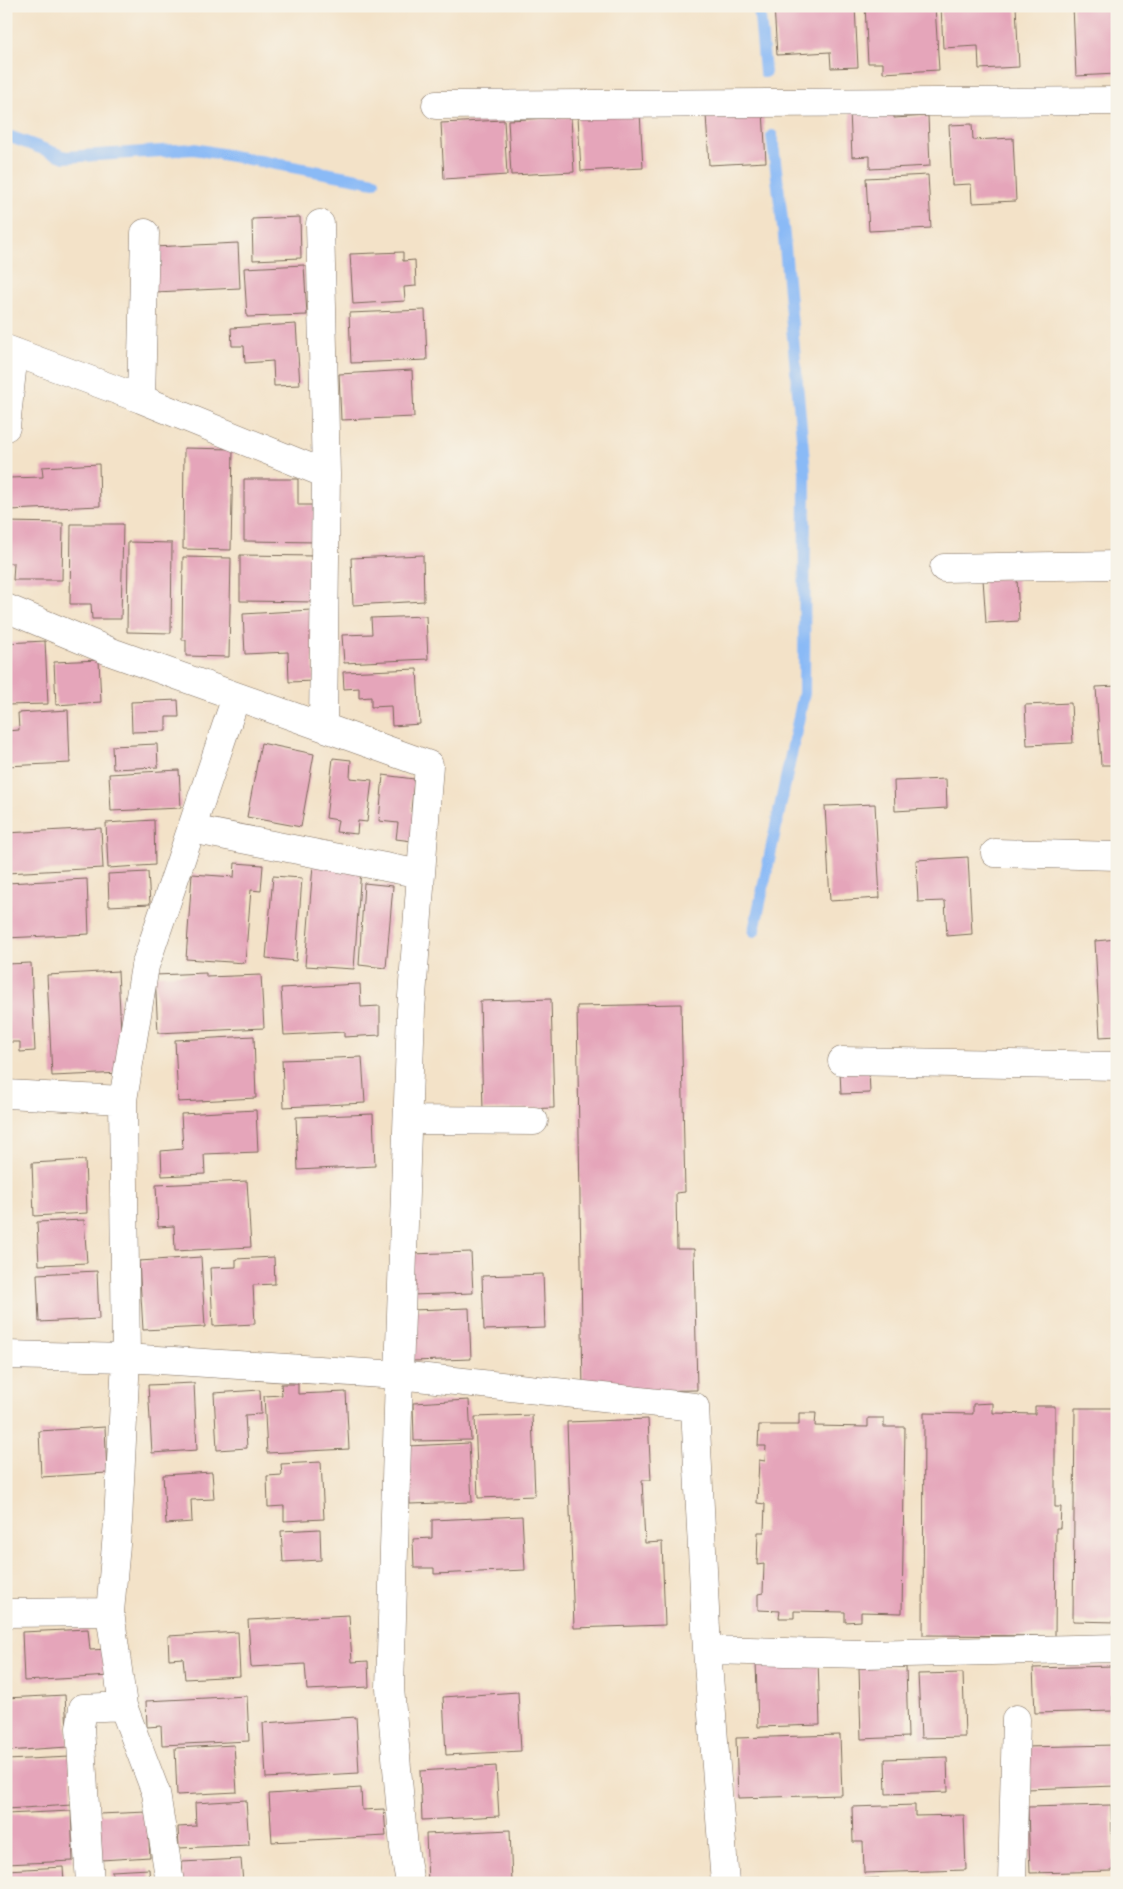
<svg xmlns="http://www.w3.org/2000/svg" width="1123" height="1889" font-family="'Gentium Book Plus',serif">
  <rect width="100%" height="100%" fill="#f7f3e8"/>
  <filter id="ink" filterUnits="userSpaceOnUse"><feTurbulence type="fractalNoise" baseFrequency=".02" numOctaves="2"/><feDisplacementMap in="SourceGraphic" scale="10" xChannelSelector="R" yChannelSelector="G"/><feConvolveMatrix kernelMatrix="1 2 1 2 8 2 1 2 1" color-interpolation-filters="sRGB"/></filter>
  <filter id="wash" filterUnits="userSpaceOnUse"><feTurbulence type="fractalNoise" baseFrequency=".0096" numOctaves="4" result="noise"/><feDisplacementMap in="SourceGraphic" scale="20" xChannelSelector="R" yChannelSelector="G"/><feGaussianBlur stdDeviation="1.12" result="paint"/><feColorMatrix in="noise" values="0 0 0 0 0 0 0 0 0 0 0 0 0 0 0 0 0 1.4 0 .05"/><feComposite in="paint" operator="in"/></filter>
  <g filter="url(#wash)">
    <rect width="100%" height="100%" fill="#f3e2c8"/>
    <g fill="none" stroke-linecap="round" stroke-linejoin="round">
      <path stroke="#8abaf6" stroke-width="12" d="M 759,6 L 765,72
        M 6,138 L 11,137 L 65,157 L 194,149 L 374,182
        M 754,931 L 804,693 L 805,472 L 784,236 L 772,136"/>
    </g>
    <g id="blocks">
      <path fill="#e5a5ba" d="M 774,6 L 855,6 L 858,67 L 831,68 L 830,52 L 777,55 Z
        M 865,6 L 935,6 L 939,70 L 883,73 L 883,63 L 868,63 Z
        M 941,6 L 1016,6 L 1019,67 L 979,69 L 978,46 L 943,48 Z
        M 1073,6 L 1117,6 L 1117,74 L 1076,76 Z
        M 894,109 L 894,118 L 928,116 L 930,166 L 870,169 L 870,156 L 852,157 L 850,111 Z
        M 763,111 L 766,162 L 709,165 L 706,114 Z
        M 640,112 L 643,168 L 581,171 L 578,116 Z
        M 571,117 L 574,172 L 511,175 L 508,120 Z
        M 504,120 L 507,175 L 444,179 L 441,123 Z
        M 972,124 L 973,140 L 1013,138 L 1016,201 L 972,203 L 971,184 L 952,185 L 949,125 Z
        M 928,175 L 931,228 L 869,231 L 866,178 Z
        M 300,217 L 301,258 L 253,260 L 252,219 Z
        M 238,243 L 240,288 L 155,292 L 153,247 Z
        M 403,252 L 403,261 L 415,260 L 416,286 L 404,287 L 405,301 L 353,304 L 350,254 Z
        M 304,265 L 307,315 L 247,317 L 244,268 Z
        M 425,310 L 427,360 L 351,363 L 349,313 Z
        M 296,324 L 300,385 L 274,386 L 273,361 L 245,363 L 244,346 L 232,346 L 231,328 Z
        M 412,370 L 414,417 L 341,420 L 339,374 Z
        M 184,448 L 233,449 L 231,550 L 183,549 Z
        M 99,464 L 100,506 L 10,510 L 9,478 L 43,477 L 42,467 Z
        M 244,479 L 298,479 L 298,505 L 321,505 L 321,542 L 244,541 Z
        M 7,522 L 63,523 L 62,580 L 13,580 L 14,563 L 7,563 Z
        M 71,524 L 123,524 L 121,619 L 92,619 L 91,604 L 70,604 Z
        M 128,542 L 172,543 L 171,633 L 127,632 Z
        M 240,555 L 317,556 L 317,602 L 240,601 Z
        M 423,555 L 424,601 L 353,605 L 351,558 Z
        M 183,557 L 231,558 L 229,657 L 186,656 L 186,640 L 182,640 Z
        M 1017,578 L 1019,621 L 986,623 L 983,579 Z
        M 311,610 L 314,681 L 289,682 L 288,652 L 245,654 L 243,614 Z
        M 426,616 L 428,659 L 344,663 L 342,635 L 372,634 L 371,618 Z
        M 45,641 L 48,704 L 6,705 L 6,643 Z
        M 99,660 L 101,702 L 56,705 L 54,662 Z
        M 417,669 L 420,724 L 392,726 L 391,706 L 371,707 L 371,697 L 359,698 L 359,688 L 344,689 L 343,672 Z
        M 1117,686 L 1117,765 L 1101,765 L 1096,687 Z
        M 178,700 L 179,717 L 166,717 L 166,731 L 132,732 L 131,702 Z
        M 1071,703 L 1073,743 L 1027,745 L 1025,705 Z
        M 68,710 L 70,763 L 6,766 L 6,731 L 19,730 L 18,713 Z
        M 261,743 L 314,754 L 301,827 L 247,817 Z
        M 157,744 L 158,767 L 113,769 L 112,746 Z
        M 333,758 L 351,760 L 350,778 L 372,780 L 367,822 L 358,821 L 357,834 L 336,832 L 338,820 L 326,818 Z
        M 179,770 L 181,808 L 111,811 L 109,774 Z
        M 383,775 L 414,779 L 411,812 L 422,813 L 420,842 L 396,839 L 398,823 L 379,821 Z
        M 946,779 L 947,808 L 895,811 L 894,781 Z
        M 875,804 L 880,898 L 830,901 L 825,806 Z
        M 154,820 L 155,865 L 108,868 L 106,823 Z
        M 101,828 L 103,868 L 6,873 L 6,833 Z
        M 968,857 L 972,934 L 947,936 L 945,901 L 918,902 L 916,860 Z
        M 235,863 L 263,865 L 261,891 L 251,890 L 245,963 L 186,959 L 192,874 L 234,877 Z
        M 313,865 L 361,868 L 354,969 L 305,966 Z
        M 148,872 L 150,904 L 109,906 L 108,874 Z
        M 273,876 L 302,878 L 296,961 L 266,958 Z
        M 87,879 L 89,934 L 6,938 L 6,883 Z
        M 364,883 L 393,886 L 386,968 L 359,965 Z
        M 1117,939 L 1117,1036 L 1100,1037 L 1095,941 Z
        M 31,963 L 35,1051 L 20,1052 L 20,1042 L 6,1042 L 6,964 Z
        M 118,971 L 123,1073 L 52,1076 L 47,975 Z
        M 206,973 L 206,977 L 261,975 L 264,1028 L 158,1033 L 155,975 Z
        M 360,984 L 361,1007 L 380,1006 L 380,1035 L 344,1037 L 344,1032 L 284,1035 L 281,988 Z
        M 551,999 L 554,1108 L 483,1110 L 480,1001 Z
        M 681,1004 L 685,1192 L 676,1193 L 677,1249 L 694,1249 L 697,1390 L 583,1392 L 577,1006 Z
        M 254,1036 L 256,1098 L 178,1102 L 175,1040 Z
        M 362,1057 L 365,1103 L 284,1107 L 282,1060 Z
        M 869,1070 L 870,1093 L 841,1094 L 840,1071 Z
        M 256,1110 L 258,1152 L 204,1154 L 205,1174 L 162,1176 L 161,1151 L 183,1149 L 181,1114 Z
        M 373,1114 L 375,1166 L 298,1170 L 296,1117 Z
        M 85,1160 L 87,1213 L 34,1216 L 32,1163 Z
        M 247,1181 L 251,1247 L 175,1251 L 174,1226 L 158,1227 L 156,1185 Z
        M 84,1220 L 87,1263 L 39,1265 L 37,1222 Z
        M 471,1252 L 473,1293 L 411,1295 L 411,1254 Z
        M 201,1257 L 205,1327 L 143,1330 L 139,1261 Z
        M 274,1257 L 275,1284 L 253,1285 L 255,1324 L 213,1326 L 210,1268 L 236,1267 L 236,1259 Z
        M 97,1271 L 99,1319 L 39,1322 L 37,1274 Z
        M 543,1274 L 545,1328 L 484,1330 L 482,1276 Z
        M 469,1308 L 471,1359 L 413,1361 L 412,1310 Z
        M 194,1383 L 197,1450 L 152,1453 L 148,1385 Z
        M 281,1384 L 298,1384 L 298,1394 L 346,1392 L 349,1449 L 267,1453 L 264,1396 L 282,1395 Z
        M 260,1390 L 261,1414 L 245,1415 L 247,1448 L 217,1450 L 214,1393 Z
        M 469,1400 L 471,1440 L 414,1441 L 413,1403 Z
        M 993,1403 L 993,1413 L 1035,1414 L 1035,1406 L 1055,1406 L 1055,1507 L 1061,1507 L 1060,1528 L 1056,1528 L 1055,1636 L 923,1635 L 924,1413 L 973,1414 L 973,1404 Z
        M 1075,1408 L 1117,1408 L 1117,1622 L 1073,1621 Z
        M 799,1413 L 816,1413 L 815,1426 L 868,1427 L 868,1418 L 884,1418 L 884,1427 L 905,1427 L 902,1613 L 861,1612 L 861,1621 L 845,1622 L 845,1612 L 794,1611 L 794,1618 L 779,1618 L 780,1611 L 758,1610 L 758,1594 L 763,1593 L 764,1564 L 757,1565 L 758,1532 L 764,1532 L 765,1504 L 757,1503 L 759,1460 L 765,1461 L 766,1446 L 758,1446 L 759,1425 L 799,1425 Z
        M 532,1415 L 535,1496 L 478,1498 L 475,1417 Z
        M 648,1419 L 651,1480 L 642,1480 L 645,1543 L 662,1542 L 665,1625 L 574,1628 L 567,1422 Z
        M 105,1427 L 107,1473 L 41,1477 L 39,1431 Z
        M 469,1443 L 472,1502 L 410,1504 L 408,1446 Z
        M 321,1462 L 324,1519 L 284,1521 L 284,1506 L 268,1507 L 267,1476 L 282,1475 L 281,1464 Z
        M 212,1472 L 214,1499 L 191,1500 L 192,1522 L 166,1524 L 163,1475 Z
        M 522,1516 L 525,1570 L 434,1574 L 434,1568 L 414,1568 L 413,1539 L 432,1538 L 432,1520 Z
        M 320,1529 L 321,1560 L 283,1562 L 281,1531 Z
        M 349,1615 L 352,1662 L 368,1661 L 369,1687 L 307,1690 L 305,1664 L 251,1667 L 248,1620 Z
        M 88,1629 L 90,1650 L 110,1649 L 111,1676 L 24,1681 L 22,1632 Z
        M 238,1632 L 240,1676 L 185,1679 L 183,1658 L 169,1659 L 168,1636 Z
        M 818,1659 L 820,1725 L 758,1727 L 756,1661 Z
        M 1112,1666 L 1113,1711 L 1035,1713 L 1033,1668 Z
        M 906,1667 L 908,1737 L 861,1739 L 859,1668 Z
        M 963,1673 L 965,1737 L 921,1738 L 918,1674 Z
        M 518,1692 L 521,1751 L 446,1755 L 443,1697 Z
        M 65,1695 L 68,1747 L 6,1751 L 6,1698 Z
        M 247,1696 L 249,1741 L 162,1745 L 161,1726 L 147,1727 L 146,1701 Z
        M 356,1717 L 359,1773 L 266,1778 L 263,1723 Z
        M 840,1735 L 842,1795 L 738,1798 L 736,1738 Z
        M 234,1745 L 237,1792 L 177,1795 L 175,1748 Z
        M 1115,1745 L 1116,1786 L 1026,1789 L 1025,1747 Z
        M 70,1757 L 72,1805 L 6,1809 L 6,1760 Z
        M 947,1757 L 948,1792 L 886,1794 L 885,1759 Z
        M 496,1766 L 499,1816 L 422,1820 L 420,1771 Z
        M 361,1788 L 362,1810 L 384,1809 L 386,1836 L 272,1842 L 269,1794 Z
        M 246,1800 L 249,1845 L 179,1848 L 178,1827 L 196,1826 L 195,1803 Z
        M 915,1805 L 915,1816 L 964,1815 L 966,1870 L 864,1873 L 863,1842 L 853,1842 L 852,1807 Z
        M 1111,1805 L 1113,1871 L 1030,1873 L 1028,1807 Z
        M 71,1811 L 73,1861 L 6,1864 L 6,1814 Z
        M 147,1812 L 150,1857 L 101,1860 L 99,1814 Z
        M 510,1830 L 512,1883 L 428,1883 L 426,1834 Z
        M 241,1859 L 243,1883 L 183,1883 L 182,1862 Z
        M 63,1867 L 64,1883 L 6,1883 L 6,1870 Z
        M 149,1869 L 150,1883 L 112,1883 L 112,1871 Z
        M 879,1878 L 879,1883 L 827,1883 L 827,1880 Z"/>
    </g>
  </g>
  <g filter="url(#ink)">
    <use href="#blocks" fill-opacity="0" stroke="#7b6a5a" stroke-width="1"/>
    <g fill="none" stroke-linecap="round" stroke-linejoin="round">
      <g stroke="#7b6a5a" stroke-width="29">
        <path id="minor" d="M 436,105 L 1117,101
          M 6,349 L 141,399 L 326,474
          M 141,399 L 145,233
          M 6,427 L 14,352
          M 944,568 L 1117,565
          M 6,608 L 114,653 L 323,727 L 326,474 L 320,224
          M 323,727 L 429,765 L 411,1010 L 399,1375 L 695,1407 L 707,1650 L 725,1883
          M 191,829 L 421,874
          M 995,853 L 1117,856
          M 842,1061 L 1117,1066
          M 6,1094 L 123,1100
          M 408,1120 L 534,1121
          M 6,1355 L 126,1358 L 399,1375 L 390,1688 L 404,1848 L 410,1883
          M 6,1613 L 110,1612
          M 707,1650 L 863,1654 L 1117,1648
          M 90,1883 L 80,1728 L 83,1708 L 123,1706
          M 170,1883 L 156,1793 L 123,1706 L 110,1612 L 118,1522 L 126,1358 L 123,1100 L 145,966 L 236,697
          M 1012,1883 L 1016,1719"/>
      </g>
      <use href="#minor" stroke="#fff" stroke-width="28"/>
    </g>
  </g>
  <rect width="1123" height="1889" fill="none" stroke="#f7f3e8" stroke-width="25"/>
</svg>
